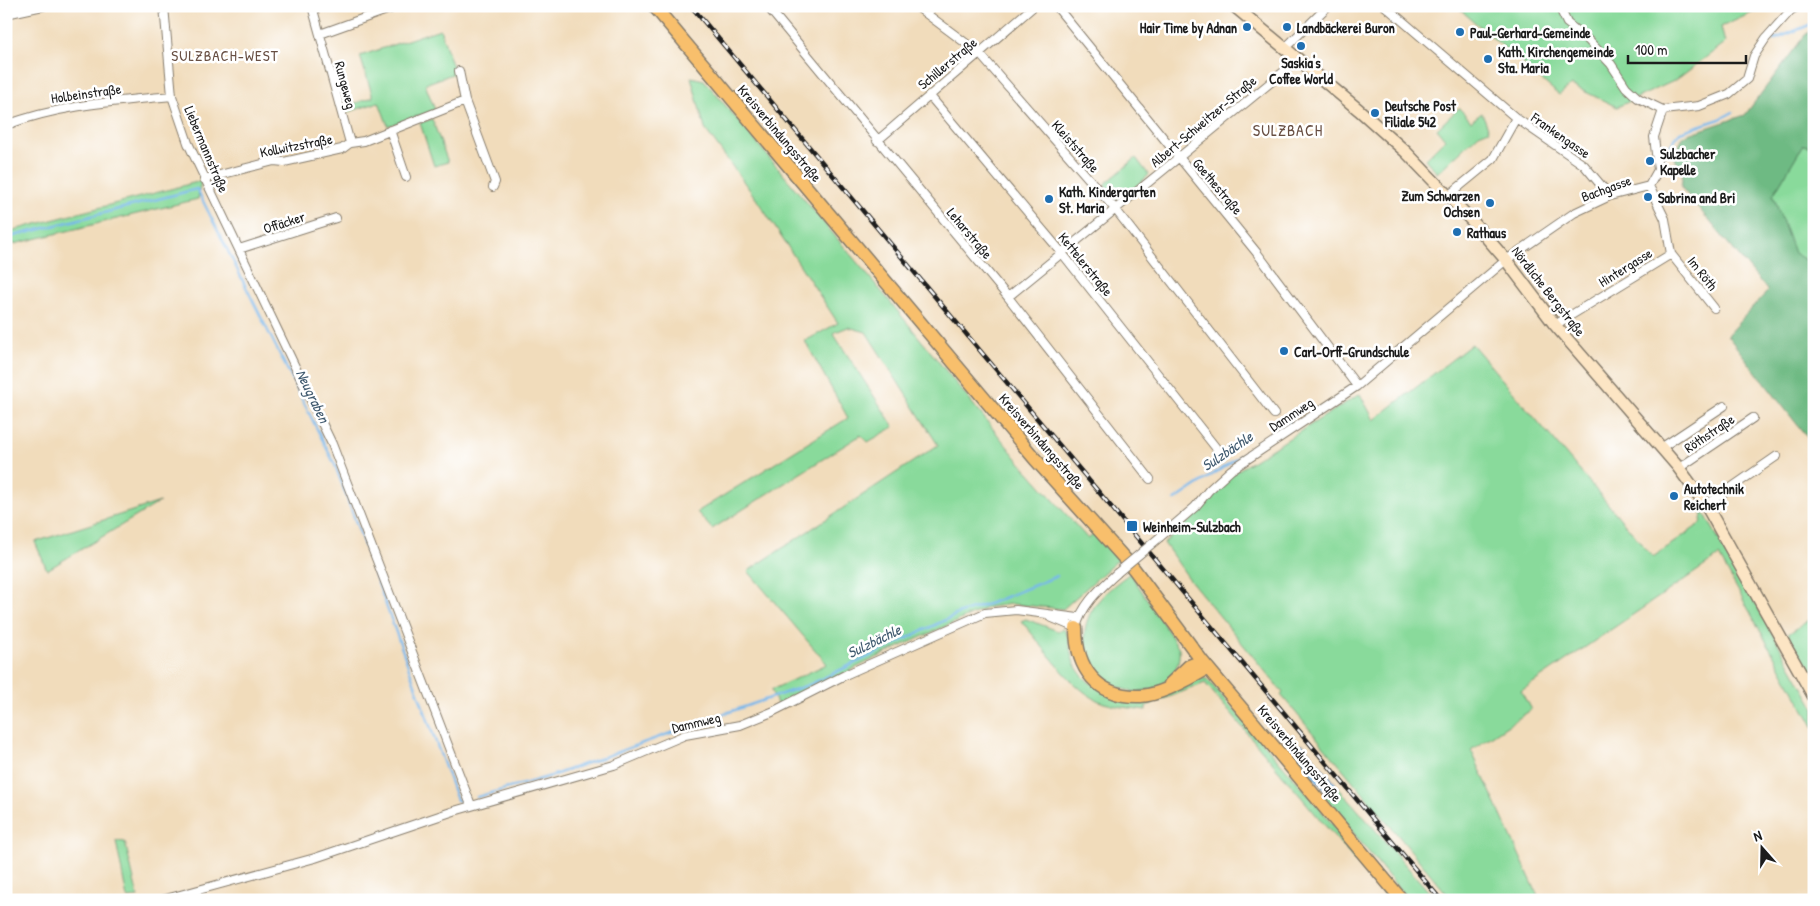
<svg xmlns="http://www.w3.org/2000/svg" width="1820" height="906" font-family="'Patrick Hand',sans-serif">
  <rect width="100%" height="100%" fill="#fff"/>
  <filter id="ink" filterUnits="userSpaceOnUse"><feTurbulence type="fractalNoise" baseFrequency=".02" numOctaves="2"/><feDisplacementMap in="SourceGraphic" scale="10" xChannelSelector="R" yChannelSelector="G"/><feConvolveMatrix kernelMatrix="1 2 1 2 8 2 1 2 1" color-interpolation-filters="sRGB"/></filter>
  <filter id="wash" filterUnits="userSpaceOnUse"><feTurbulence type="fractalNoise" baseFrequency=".0096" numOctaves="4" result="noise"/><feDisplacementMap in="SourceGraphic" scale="20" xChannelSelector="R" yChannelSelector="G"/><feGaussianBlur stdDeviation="1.12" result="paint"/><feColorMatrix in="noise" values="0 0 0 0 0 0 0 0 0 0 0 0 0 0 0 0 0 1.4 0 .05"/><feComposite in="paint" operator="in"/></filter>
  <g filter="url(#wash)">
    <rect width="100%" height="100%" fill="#f1dcbb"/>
    <path fill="#89da9b" stroke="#527b5c" d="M 1456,6 L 1767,6 L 1721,27 L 1725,43 L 1676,80 L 1617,107 L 1571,85 L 1559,95 Z
      M 440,29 L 455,73 L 425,84 L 435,110 L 388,126 L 379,102 L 346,113 L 344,107 L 373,97 L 360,56 Z
      M 691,77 L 704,80 L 887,298 L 1019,461 L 1088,539 L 1097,532 L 1119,559 L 1063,609 L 1012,604 L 989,607 L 888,652 L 778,706 L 771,690 L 827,664 L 748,571 L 938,445 L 866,332 L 848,327 L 833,333 L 894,427 L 868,442 L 861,435 L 712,529 L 697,512 L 848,418 L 805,341 L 838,323 L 757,200 L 705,129 Z
      M 1459,108 L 1471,121 L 1482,113 L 1489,130 L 1479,134 L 1437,173 L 1425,159 L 1445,139 L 1437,129 Z
      M 432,119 L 448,162 L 434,166 L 420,123 Z
      M 1803,145 L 1814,147 L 1814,265 L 1794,254 L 1773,195 Z
      M 1136,158 L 1149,175 L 1121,199 L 1116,199 L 1104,185 Z
      M 201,181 L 198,199 L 6,246 L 6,232 Z
      M 1472,344 L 1653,557 L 1700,524 L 1703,511 L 1814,707 L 1814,728 L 1719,556 L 1521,691 L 1531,710 L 1471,750 L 1540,900 L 1452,900 L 1281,695 L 1283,693 L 1190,580 L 1164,543 L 1195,516 L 1227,477 L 1360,394 L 1374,420 Z
      M 160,502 L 47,570 L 35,542 Z
      M 1130,573 L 1179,648 C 1180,659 1178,667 1171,676 C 1133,720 1058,662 1094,607 C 1103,593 1117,583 1130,573 Z
      M 1814,617 L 1814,681 L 1788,634 Z
      M 1026,619 L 1058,631 L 1063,628 C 1070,636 1069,644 1071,653 C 1076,677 1094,686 1113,697 L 1201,678 L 1207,679 L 1307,793 L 1395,900 L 1388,900 L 1205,683 L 1146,706 L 1146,710 C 1132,708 1117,707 1104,703 C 1072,692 1044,646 1021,621 Z
      M 1337,786 L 1436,900 L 1408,900 L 1324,797 Z
      M 116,841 L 125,842 L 138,897 L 127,898 Z"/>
    <path fill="#6eba83" stroke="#456b50" d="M 1814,29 L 1814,147 L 1803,145 L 1773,195 L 1794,253 L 1814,265 L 1814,446 L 1727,335 L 1768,291 L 1681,187 L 1683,172 L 1674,158 L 1683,136 L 1745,115 L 1805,35 Z"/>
    <path fill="#77b7eb" stroke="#4a6a84" d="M 1302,743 L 1336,784 L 1327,793 L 1291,752 Z"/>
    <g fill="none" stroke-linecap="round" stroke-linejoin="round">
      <path stroke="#77b7eb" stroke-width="2.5" d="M 1773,40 L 1814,23
        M 1660,160 L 1680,132 L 1720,119 L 1733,112
        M 6,238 L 197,189 L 335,465 L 457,800 L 464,801
        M 1175,500 L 1292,421
        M 700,722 L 811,684 L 960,613 L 991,603 L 1057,576
        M 477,797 L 551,776 L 693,725"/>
    </g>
  </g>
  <g filter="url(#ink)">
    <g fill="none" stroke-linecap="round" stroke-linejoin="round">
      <g stroke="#867c6c" stroke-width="10">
        <path id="minor" d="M 164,6 L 172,96 L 188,143 L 332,444 L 471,805
          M 312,6 L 350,143
          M 767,6 L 1008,297 L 1150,479
          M 916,6 L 979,53 L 1116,210 L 1274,414
          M 1056,6 L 1257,253 L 1357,386
          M 1385,6 L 1516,118 L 1584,165 L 1610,196
          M 1559,6 L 1567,23 L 1589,41 L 1611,64 L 1626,87 L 1638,98 L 1663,110 L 1699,106 L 1729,94 L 1747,79 L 1754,56 L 1766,38 L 1791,10 L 1799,6
          M 6,14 L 43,6
          M 320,34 L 398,6
          M 1285,48 L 1328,6
          M 459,71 L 465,101 L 495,182 L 493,187
          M 929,95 L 1062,253 L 1220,453
          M 6,125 C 64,104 112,102 172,96
          M 390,130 L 406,177
          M 877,141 L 1034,6
          M 204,179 L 274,161 L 284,162 L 342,149 L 350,143 L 364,141 L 465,101
          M 1649,186 L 1665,219 L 1671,254
          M 1449,195 L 1493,159 L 1516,118
          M 239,249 L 336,218
          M 1671,254 L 1714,308
          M 1008,297 L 1298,60
          M 1555,325 L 1671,254
          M 1661,448 L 1724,406
          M 1679,468 L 1753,418
          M 1706,505 L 1777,456
          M 1160,537 L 1195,507 L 1209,490 L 1231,470 L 1357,386 L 1506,260 L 1574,213 L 1610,196 L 1649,186 L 1658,170 L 1654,137 L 1663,110
          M 1050,617 L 1076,628 C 1082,604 1100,589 1117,573
          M 162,900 L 315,858 L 454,811 L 614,765 L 685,735 L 740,725 L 772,712 L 847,674 L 985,613 L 1016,610 L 1078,618"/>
      </g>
      <g stroke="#867c6c" stroke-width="14">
        <path id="secondary" d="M 1234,6 L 1359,110 L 1406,152 L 1474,223 L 1506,260 L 1555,325 L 1678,467 L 1706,505 L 1814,697"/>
      </g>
      <g stroke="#867c6c" stroke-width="15">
        <path id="primary" d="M 654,6 L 1035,459 L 1134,569 L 1202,661 L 1402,900
          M 1076,628 C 1076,668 1097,698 1141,696 C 1160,695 1191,678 1208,668
          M 1170,684 L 1189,666 L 1202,661"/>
      </g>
      <use href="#minor" stroke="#fff" stroke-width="8"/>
      <use href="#secondary" stroke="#fce5c4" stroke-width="11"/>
      <use href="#primary" stroke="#f8bf6c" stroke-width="12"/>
      <g stroke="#1c1c1c" stroke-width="4.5">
        <path id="rail" d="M 691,6 L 1441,900"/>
      </g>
      <use href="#rail" stroke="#fff" stroke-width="2.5" stroke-dasharray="8" stroke-linecap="butt"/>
      <g stroke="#867c6c" stroke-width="10" stroke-linecap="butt">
        <path id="minor-bridge" d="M 1117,573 L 1160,537"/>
      </g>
      <use href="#minor-bridge" stroke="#fff" stroke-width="8"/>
    </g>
  </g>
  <g fill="#1f6fb2" stroke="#fff" stroke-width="2">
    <circle cx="1247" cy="27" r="5"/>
    <circle cx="1287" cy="27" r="5"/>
    <circle cx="1460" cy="32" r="5"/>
    <circle cx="1301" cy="46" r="5"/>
    <circle cx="1488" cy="59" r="5"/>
    <circle cx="1375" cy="113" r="5"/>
    <circle cx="1650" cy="161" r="5"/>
    <circle cx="1648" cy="197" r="5"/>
    <circle cx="1049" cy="199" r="5"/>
    <circle cx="1490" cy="203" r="5"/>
    <circle cx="1457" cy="232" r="5"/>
    <circle cx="1284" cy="351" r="5"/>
    <circle cx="1674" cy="496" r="5"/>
    <rect x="1126" y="520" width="12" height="12" rx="2.5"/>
  </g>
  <g text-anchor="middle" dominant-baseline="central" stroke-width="5" stroke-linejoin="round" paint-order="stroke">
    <g font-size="14" font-weight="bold" fill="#1c1c1c" stroke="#fff" text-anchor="start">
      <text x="1237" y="27" text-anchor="end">Hair Time by Adnan</text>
      <text x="1297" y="27">Landbäckerei Buron</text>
      <text x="1470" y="32">Paul-Gerhard-Gemeinde</text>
      <text x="1498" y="51">Kath. Kirchengemeinde<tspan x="1498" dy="16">Sta. Maria</tspan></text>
      <text x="1301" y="62" text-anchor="middle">Saskia's<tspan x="1301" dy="16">Coffee World</tspan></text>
      <text x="1385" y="105">Deutsche Post<tspan x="1385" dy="16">Filiale 542</tspan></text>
      <text x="1660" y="153">Sulzbacher<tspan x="1660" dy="16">Kapelle</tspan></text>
      <text x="1059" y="191">Kath. Kindergarten<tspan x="1059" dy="16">St. Maria</tspan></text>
      <text x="1480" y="195" text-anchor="end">Zum Schwarzen<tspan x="1480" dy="16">Ochsen</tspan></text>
      <text x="1658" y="197">Sabrina and Bri</text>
      <text x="1467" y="232">Rathaus</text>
      <text x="1294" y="351">Carl-Orff-Grundschule</text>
      <text x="1684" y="488">Autotechnik<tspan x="1684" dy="16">Reichert</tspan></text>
      <text x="1143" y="526">Weinheim-Sulzbach</text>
    </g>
    <g font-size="14" fill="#1c1c1c" stroke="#fff">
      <text transform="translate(947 63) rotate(-40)">Schillerstraße</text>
      <text transform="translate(346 85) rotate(75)">Rungeweg</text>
      <text transform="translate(86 93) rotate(-8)">Holbeinstraße</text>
      <text transform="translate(1203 121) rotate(-40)">Albert-Schweitzer-Straße</text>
      <text transform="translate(780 133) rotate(50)">Kreisverbindungsstraße</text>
      <text transform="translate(1561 135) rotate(35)">Frankengasse</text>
      <text transform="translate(296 145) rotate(-11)">Kollwitzstraße</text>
      <text transform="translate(1076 146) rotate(49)">Kleiststraße</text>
      <text transform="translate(207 149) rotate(67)">Liebermannstraße</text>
      <text transform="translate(1218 186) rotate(50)">Goethestraße</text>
      <text transform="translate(1606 188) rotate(-20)">Bachgasse</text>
      <text transform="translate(284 222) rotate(-18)">Offäcker</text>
      <text transform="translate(970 233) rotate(50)">Leharstraße</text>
      <text transform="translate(1086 264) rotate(51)">Kettelerstraße</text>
      <text transform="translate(1625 267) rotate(-32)">Hintergasse</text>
      <text transform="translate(1703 273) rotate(52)">Im Röth</text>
      <text transform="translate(1549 291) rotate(52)">Nördliche Bergstraße</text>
      <text transform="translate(1291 414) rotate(-33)">Dammweg</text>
      <text transform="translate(1709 433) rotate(-34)">Röthstraße</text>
      <text transform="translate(1042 441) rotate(49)">Kreisverbindungsstraße</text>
      <text transform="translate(696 722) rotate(-13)">Dammweg</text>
      <text transform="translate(1300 753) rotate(50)">Kreisverbindungsstraße</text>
    </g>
    <g font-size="15" letter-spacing="1" fill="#674e42" stroke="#fff">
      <text x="225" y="55">SULZBACH-WEST</text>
    </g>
    <g font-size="15" font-style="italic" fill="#405a6f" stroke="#fff">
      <text transform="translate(313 396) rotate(64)">Neugraben</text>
      <text transform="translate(1227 451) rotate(-34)">Sulzbächle</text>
      <text transform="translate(874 641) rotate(-26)">Sulzbächle</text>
    </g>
    <g font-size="16" letter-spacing="1" fill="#674e42" stroke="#fff">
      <text x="1288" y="130">SULZBACH</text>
    </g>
  </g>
  <rect width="1820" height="906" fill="none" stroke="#fff" stroke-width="25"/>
  <g transform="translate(1762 848) rotate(340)" stroke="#ffffff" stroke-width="4" paint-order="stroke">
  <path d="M0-4L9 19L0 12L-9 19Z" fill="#1c1c1c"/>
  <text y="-8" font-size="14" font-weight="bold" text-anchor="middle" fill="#1c1c1c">N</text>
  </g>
  <path d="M1628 55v8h118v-8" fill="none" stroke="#1c1c1c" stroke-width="2.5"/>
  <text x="1635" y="55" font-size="15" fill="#1c1c1c" stroke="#ffffff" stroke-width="4" paint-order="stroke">100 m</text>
</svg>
